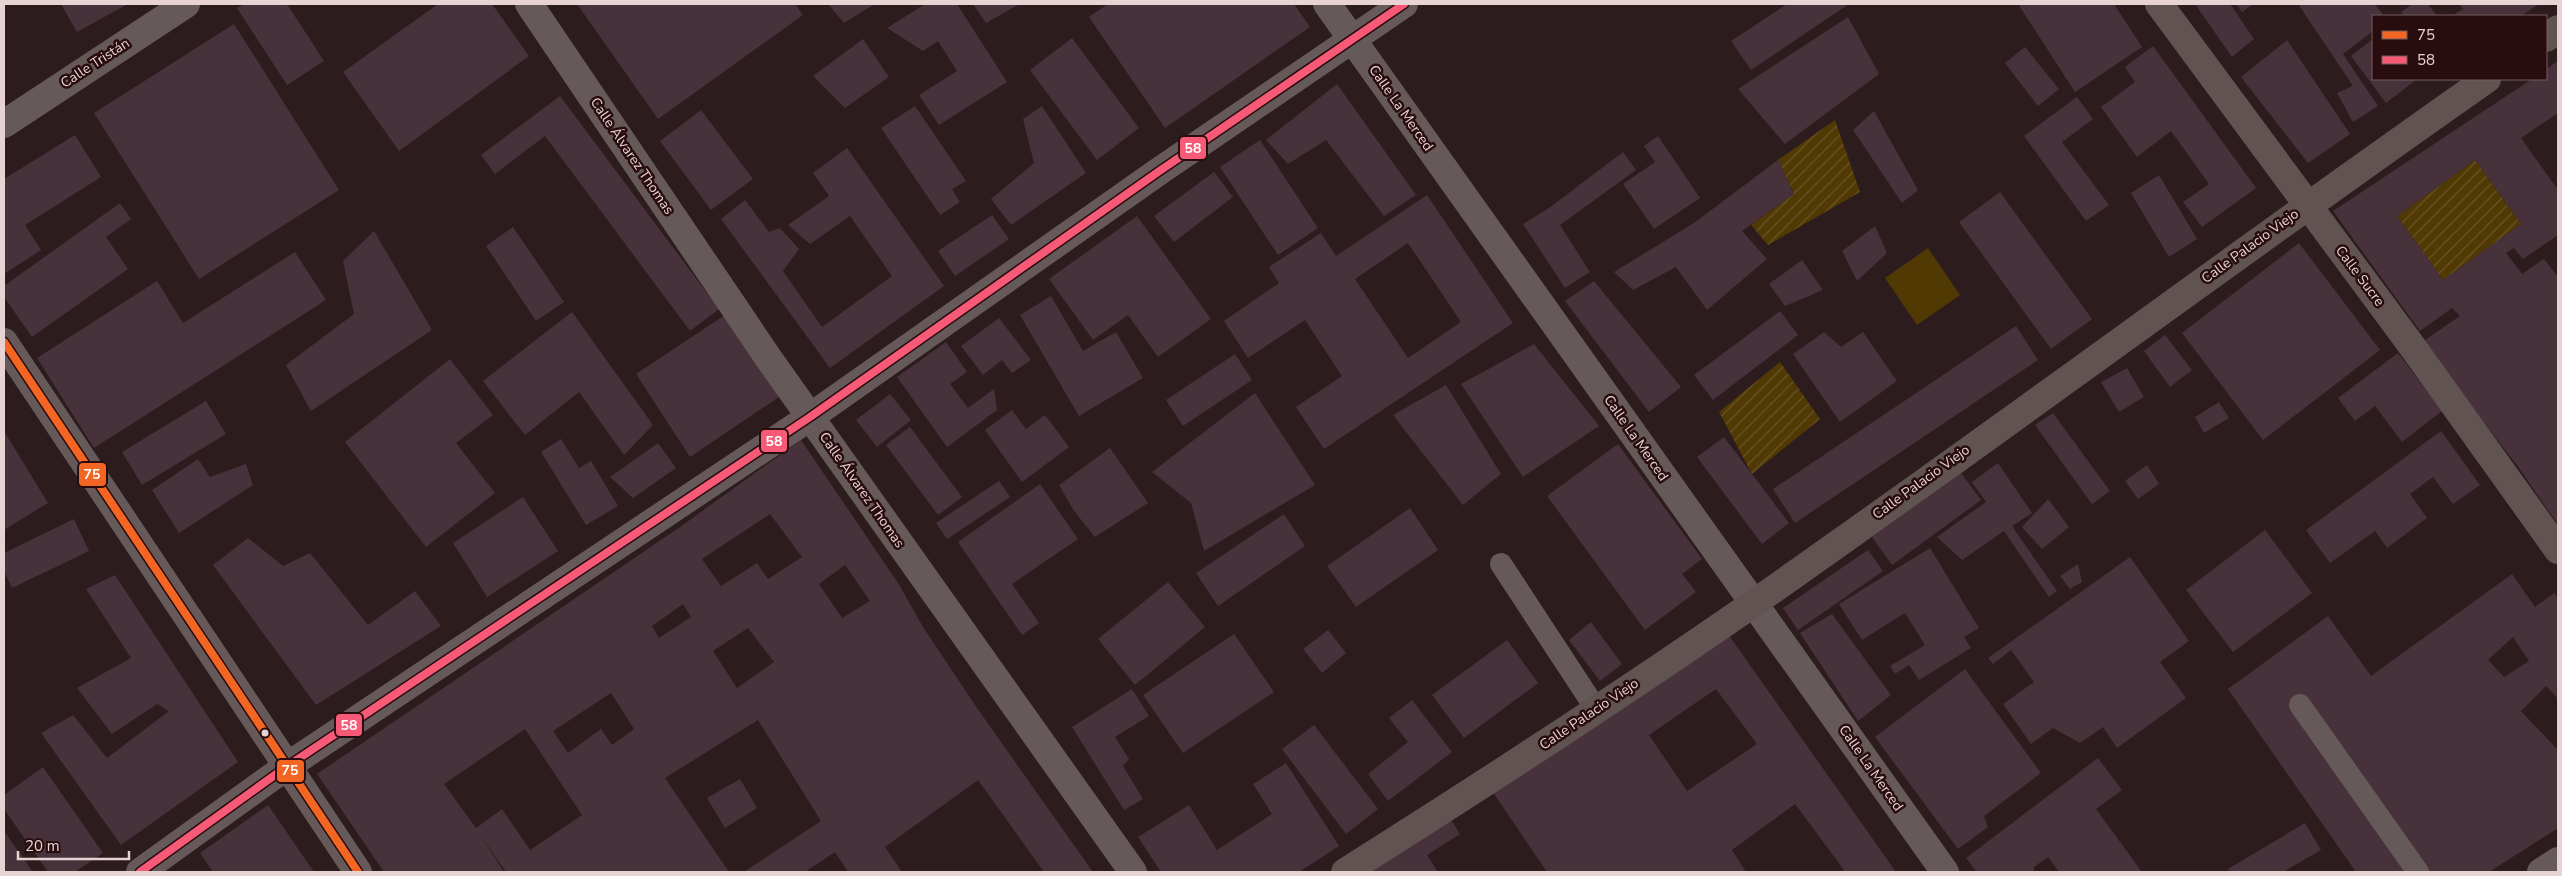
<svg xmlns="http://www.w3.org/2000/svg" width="2562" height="876" font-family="'Nunito Sans',sans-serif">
  <defs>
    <pattern id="garden-furrows" width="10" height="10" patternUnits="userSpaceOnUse" patternTransform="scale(1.25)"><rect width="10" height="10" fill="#513904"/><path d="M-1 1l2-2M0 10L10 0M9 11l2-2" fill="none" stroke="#6a5528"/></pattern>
  </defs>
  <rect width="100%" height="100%" fill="#2c1c1d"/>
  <path fill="#513904" d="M 1928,248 L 1960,295 L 1917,325 L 1885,278 Z"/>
  <path fill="url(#garden-furrows)" d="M 1835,120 L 1860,192 L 1768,245 L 1751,225 L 1794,194 L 1778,160 Z
    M 2475,160 L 2521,224 L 2443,280 L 2397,216 Z
    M 1780,362 L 1820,419 L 1752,474 L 1719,412 Z"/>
  <path fill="#47323b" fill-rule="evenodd" d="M 61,4 L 128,4 L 77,32 Z
    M 245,4 L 287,4 L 324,61 L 287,85 L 237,8 Z
    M 438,4 L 492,4 L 529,56 L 399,151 L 343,72 Z
    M 577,4 L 795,4 L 803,15 L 658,119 Z
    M 828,4 L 875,4 L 844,23 Z
    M 925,4 L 957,4 L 1007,82 L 939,125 L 919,95 L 957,71 L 938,41 L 923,51 L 887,28 Z
    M 973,4 L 1020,4 L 986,23 Z
    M 1108,4 L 1294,4 L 1310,27 L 1165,128 L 1089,17 Z
    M 1787,4 L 1844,4 L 1846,6 L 1751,70 L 1731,41 Z
    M 2018,4 L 2114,4 L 2142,47 L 2075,92 Z
    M 2195,4 L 2230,4 L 2254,39 L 2232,57 Z
    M 2236,4 L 2253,4 L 2242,12 Z
    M 2298,4 L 2375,4 L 2384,16 L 2373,16 L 2373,31 L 2343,54 L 2378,106 L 2353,122 L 2337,93 L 2353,86 Z
    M 2412,4 L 2428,4 L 2437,16 L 2404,16 L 2401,12 Z
    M 2459,4 L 2539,4 L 2521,16 L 2452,16 L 2463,9 Z
    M 1848,17 L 1879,74 L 1785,144 L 1738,89 Z
    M 234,24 L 339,190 L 199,279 L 94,113 Z
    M 1072,38 L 1139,128 L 1097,160 L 1030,70 Z
    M 863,39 L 889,77 L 845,108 L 813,76 Z
    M 2373,39 L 2373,79 L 2417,79 L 2386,103 L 2351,56 Z
    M 2287,40 L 2350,134 L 2308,163 L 2241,77 Z
    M 2153,46 L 2256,188 L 2202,227 L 2183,202 L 2209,184 L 2171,131 L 2137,157 L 2101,107 L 2135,82 L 2125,67 Z
    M 2025,47 L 2059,89 L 2038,106 L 2005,63 Z
    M 2558,61 L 2558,113 L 2521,138 L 2558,190 L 2558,235 L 2523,259 L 2514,248 L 2506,253 L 2522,274 L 2544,259 L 2558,277 L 2558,525 L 2519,468 L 2422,342 L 2460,316 L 2452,308 L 2420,331 L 2333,211 L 2532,79 L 2546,79 L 2546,69 ZM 2475,160 L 2521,224 L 2443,280 L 2397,216 Z
    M 1337,84 L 1416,195 L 1384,216 L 1326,140 L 1288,164 L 1266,140 Z
    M 560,96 L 719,309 L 690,331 L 545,136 L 495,174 L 481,155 Z
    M 2077,97 L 2093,119 L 2062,142 L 2109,205 L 2086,221 L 2024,136 Z
    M 915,106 L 966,181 L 952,189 L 960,202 L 940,215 L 881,128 Z
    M 1042,106 L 1086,173 L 1011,225 L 991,199 L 1034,163 L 1023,119 Z
    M 701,110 L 753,179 L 711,210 L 660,141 Z
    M 1874,111 L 1918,190 L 1902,203 L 1853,130 Z
    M 75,135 L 101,177 L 25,225 L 41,250 L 4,274 L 4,179 Z
    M 1658,136 L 1700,198 L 1654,229 L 1623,184 L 1655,162 L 1644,146 Z
    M 1260,140 L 1318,228 L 1278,255 L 1220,167 Z
    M 847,148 L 944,286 L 830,368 L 721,219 L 745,200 L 769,232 L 780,228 L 799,249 L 783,271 L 822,327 L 892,276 L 850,216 L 810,244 L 788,225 L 829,196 L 813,173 Z
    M 1623,152 L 1636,170 L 1560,225 L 1590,272 L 1565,288 L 1523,224 L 1549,208 Z
    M 1778,160 L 1794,194 L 1742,231 L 1767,259 L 1707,310 L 1676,267 L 1633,290 L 1614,272 L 1694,223 Z
    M 1214,172 L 1233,197 L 1174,242 L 1154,216 Z
    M 2159,175 L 2197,239 L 2169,257 L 2131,193 Z
    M 2000,192 L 2092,319 L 2051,349 L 1959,222 Z
    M 1427,195 L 1513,323 L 1324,449 L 1296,407 L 1342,376 L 1305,320 L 1248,358 L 1224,321 L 1279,283 L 1269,267 L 1321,233 L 1336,256 ZM 1408,243 L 1461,322 L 1408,358 L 1355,279 Z
    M 120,203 L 131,219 L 106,237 L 128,269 L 32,337 L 4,297 L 4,286 Z
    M 992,215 L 1009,239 L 955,276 L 938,251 Z
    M 1137,216 L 1211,319 L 1158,357 L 1128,315 L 1093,340 L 1049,279 Z
    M 1875,226 L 1887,253 L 1857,281 L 1842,251 Z
    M 513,227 L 564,302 L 536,321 L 486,246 Z
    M 374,231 L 432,330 L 311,411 L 286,365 L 354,314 L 343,261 Z
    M 2299,243 L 2380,350 L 2263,440 L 2182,333 Z
    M 295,252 L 326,300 L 94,448 L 37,358 L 157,281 L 183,323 Z
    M 1802,260 L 1823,290 L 1785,306 L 1769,284 Z
    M 1594,281 L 1681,387 L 1649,412 L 1565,301 Z
    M 1051,296 L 1083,351 L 1116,332 L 1143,378 L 1079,416 L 1020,315 Z
    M 1780,311 L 1798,335 L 1713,400 L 1694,375 Z
    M 572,312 L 653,425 L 624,455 L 579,392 L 525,435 L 483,381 Z
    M 725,315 L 779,397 L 690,457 L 636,374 Z
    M 999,318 L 1031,360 L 1012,373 L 1002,360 L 983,375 L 961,346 Z
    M 2016,326 L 2038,360 L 1795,523 L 1773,489 Z
    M 1824,332 L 1841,347 L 1863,332 L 1897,381 L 1840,422 L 1793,354 Z
    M 2165,335 L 2192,370 L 2170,387 L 2144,351 Z
    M 946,342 L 967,372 L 950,384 L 968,408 L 994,389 L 997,410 L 947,447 L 897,377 Z
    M 1534,344 L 1599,426 L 1523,477 L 1461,384 Z
    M 2398,353 L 2442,411 L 2402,442 L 2375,406 L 2355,421 L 2338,398 Z
    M 1235,354 L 1252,380 L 1183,426 L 1166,400 Z
    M 450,359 L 493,415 L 456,443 L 495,493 L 426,547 L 345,442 Z
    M 2127,368 L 2144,397 L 2119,412 L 2101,382 Z
    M 1446,385 L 1501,474 L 1463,505 L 1393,415 Z
    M 1255,393 L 1315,485 L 1204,551 L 1191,503 L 1152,472 Z
    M 890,394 L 911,420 L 877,447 L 856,420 Z
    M 206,401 L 226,434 L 142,485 L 122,452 Z
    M 2219,402 L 2229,418 L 2204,433 L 2195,417 Z
    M 1012,410 L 1026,429 L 1045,415 L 1069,447 L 1022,482 L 985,430 Z
    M 2053,413 L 2110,491 L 2092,504 L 2035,425 Z
    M 910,427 L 962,497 L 938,515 L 886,445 Z
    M 4,431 L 48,503 L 4,530 Z
    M 2441,431 L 2480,485 L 2453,504 L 2433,477 L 2410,494 L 2427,518 L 2387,548 L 2375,531 L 2330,563 L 2306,530 Z
    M 1724,437 L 1789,523 L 1762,544 L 1697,457 Z
    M 561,439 L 579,468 L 591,461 L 618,506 L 586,525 L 541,452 Z
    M 801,440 L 898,583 L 923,627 L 977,708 L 1093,872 L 1044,872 L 978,780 L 885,847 L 902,872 L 848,872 L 835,852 L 805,872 L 744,872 L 821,821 L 758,720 L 665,778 L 729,872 L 506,872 L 479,833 L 504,872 L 384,872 L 317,774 L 680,527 ZM 770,514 L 802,557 L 768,579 L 757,563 L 721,586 L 702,559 ZM 845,565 L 870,601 L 842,618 L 819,584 ZM 683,604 L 691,617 L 659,638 L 652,626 ZM 748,628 L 774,662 L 737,688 L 713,651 ZM 611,693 L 634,729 L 612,745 L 601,729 L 568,753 L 553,731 ZM 525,729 L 582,815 L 530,850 L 502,809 L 476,828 L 444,784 Z
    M 658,443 L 676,468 L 633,498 L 610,477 Z
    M 1618,444 L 1702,559 L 1682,574 L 1696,592 L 1645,630 L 1547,496 Z
    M 1110,448 L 1148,503 L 1095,537 L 1074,511 L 1059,485 Z
    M 198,459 L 210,477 L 246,464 L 253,485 L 179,533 L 152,490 Z
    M 1998,463 L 2032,513 L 2012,526 L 2057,591 L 2049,597 L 2004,531 L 1962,560 L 1937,537 L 1986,502 L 1972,482 Z
    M 2147,465 L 2159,484 L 2138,499 L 2125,481 Z
    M 1961,473 L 1981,500 L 1892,565 L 1872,537 Z
    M 999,481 L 1010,497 L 947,539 L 936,523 Z
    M 1040,484 L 1078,539 L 1012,584 L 1039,623 L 1022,635 L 958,542 Z
    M 523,497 L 558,551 L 487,597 L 453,543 Z
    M 2048,499 L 2069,527 L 2042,549 L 2022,527 Z
    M 1410,508 L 1438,550 L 1356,607 L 1327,566 Z
    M 1284,514 L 1305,546 L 1218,606 L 1196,573 Z
    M 74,519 L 89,551 L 12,588 L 4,571 L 4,553 Z
    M 2265,530 L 2312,593 L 2233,652 L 2186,590 Z
    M 248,538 L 283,566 L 310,553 L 368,625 L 415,591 L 441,626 L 316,705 L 213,565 Z
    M 1930,548 L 1979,628 L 1964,637 L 1971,648 L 1919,680 L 1909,665 L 1895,674 L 1890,666 L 1925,645 L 1905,613 L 1862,640 L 1839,604 Z
    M 1868,550 L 1883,571 L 1798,630 L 1783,608 Z
    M 2130,557 L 2189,641 L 2160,662 L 2186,698 L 2117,748 L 2103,727 L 2080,743 L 2053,728 L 2031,744 L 2003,704 L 2034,682 L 2011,650 L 1993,664 L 1988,658 Z
    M 2078,564 L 2082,582 L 2070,589 L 2060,576 Z
    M 2512,574 L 2535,607 L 2554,593 L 2558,598 L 2558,699 L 2546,686 L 2521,711 L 2558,750 L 2558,828 L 2489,872 L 2356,872 L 2228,689 L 2328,616 L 2371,676 ZM 2513,637 L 2529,661 L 2504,677 L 2488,660 Z
    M 115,575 L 238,762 L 121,845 L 41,733 L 73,715 L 107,758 L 169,711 L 157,704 L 112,734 L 77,688 L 131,658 L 86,589 Z
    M 1168,582 L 1205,627 L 1135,685 L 1098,639 Z
    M 1832,614 L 1891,695 L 1858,721 L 1800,633 Z
    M 1591,622 L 1622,664 L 1600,681 L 1569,640 Z
    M 1328,630 L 1346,653 L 1322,673 L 1303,649 Z
    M 1234,634 L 1274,692 L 1183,753 L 1143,695 Z
    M 1728,634 L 1896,872 L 1840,872 L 1844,870 L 1795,804 L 1732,850 L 1746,872 L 1547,872 L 1492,791 ZM 1716,689 L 1757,744 L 1687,791 L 1649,735 Z
    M 1507,640 L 1538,683 L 1464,738 L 1432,695 Z
    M 1965,669 L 2041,773 L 1984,816 L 1988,827 L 1958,849 L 1875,737 Z
    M 1132,689 L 1149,716 L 1115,737 L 1129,759 L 1123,766 L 1143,799 L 1124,810 L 1072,727 Z
    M 1412,700 L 1452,752 L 1388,801 L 1368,774 L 1408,742 L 1389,718 Z
    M 1314,725 L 1378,809 L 1346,834 L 1282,749 Z
    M 2098,758 L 2122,790 L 2096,809 L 2142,872 L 2059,872 L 2048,857 L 2034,867 L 2034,872 L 1977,872 L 1966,858 Z
    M 1286,763 L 1339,846 L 1299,872 L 1161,872 L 1138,837 L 1189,805 L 1217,850 L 1272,814 L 1253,784 Z
    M 43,767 L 103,853 L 75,872 L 48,872 L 4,809 L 4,795 Z
    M 740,779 L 757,808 L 725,828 L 707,798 Z
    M 268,805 L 314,872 L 213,872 L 200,853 Z
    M 1450,818 L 1460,834 L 1427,855 L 1438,872 L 1366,872 Z
    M 2305,823 L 2321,850 L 2283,872 L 2230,872 L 2228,869 Z
    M 4,831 L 33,872 L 4,872 Z"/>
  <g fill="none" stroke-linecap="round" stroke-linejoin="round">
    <path stroke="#665959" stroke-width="22" d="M 1501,564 L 1596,709
      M 2300,705 L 2418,872"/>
    <path stroke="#665959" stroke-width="28" d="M 529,4 L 769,359 L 1133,872
      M 1327,4 L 1945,872
      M 4,124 L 186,4
      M 4,342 L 358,872
      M 140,872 L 286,767 L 810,417 L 1158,172 L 1404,4
      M 2541,872 L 2558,861"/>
    <path stroke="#625353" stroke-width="28" d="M 2159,4 L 2409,342 L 2558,550
      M 2546,38 L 2558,29
      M 1345,872 C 1483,785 1620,696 1754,603 C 2000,431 2241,251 2487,79"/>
    <g stroke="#280c0e" stroke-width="11">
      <path id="bus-1" d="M 4,342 L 358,872"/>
    </g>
    <g stroke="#280c0e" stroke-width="11">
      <path id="bus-2" d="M 140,872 L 286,767 L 810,417 L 1158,172 L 1404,4"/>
    </g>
    <use href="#bus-1" stroke="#f26522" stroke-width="8"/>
    <use href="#bus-2" stroke="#f75a77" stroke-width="8"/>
  </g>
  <circle fill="#e8d3d3" stroke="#280c0e" stroke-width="2" cx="265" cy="733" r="4.5"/>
  <g text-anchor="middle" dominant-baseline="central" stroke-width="5" stroke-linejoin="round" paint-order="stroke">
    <g font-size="14" fill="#e8d3d3" stroke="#280c0e">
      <text transform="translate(95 63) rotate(-33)">Calle Tristán</text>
      <text transform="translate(1401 108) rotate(55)">Calle La Merced</text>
      <text transform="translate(632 156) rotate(56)">Calle Álvarez Thomas</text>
      <text transform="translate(2250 246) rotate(-36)">Calle Palacio Viejo</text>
      <text transform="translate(2360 276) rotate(53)">Calle Sucre</text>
      <text transform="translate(1636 438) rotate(55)">Calle La Merced</text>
      <text transform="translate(1921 482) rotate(-36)">Calle Palacio Viejo</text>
      <text transform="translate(862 490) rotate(55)">Calle Álvarez Thomas</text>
      <text transform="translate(1589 714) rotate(-34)">Calle Palacio Viejo</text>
      <text transform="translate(1871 768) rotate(55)">Calle La Merced</text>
    </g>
  </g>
  <g stroke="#280c0e" stroke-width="2">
    <rect x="1179" y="136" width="28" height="24" rx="5" fill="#f75a77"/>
    <rect x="760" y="429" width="28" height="24" rx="5" fill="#f75a77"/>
    <rect x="78" y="462" width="29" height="25" rx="5" fill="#f26522"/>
    <rect x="335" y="713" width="28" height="24" rx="5" fill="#f75a77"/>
    <rect x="276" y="759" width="29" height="24" rx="5" fill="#f26522"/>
  </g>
  <g font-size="14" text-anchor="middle" font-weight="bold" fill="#fff">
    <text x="1193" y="153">58</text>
    <text x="774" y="446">58</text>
    <text x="92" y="479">75</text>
    <text x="349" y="730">58</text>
    <text x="290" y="775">75</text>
  </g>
  <rect width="2562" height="876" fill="none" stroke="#e8d3d3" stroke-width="10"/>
  <rect x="2372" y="15" width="175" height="65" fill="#280c0e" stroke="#755c5d"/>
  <rect x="2382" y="31" width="25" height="8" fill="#f26522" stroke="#755c5d"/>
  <text x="2417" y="40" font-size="15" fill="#e8d3d3">75</text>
  <rect x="2382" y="56" width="25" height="8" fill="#f75a77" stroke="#755c5d"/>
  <text x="2417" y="65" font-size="15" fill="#e8d3d3">58</text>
  <path d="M18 851v8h111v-8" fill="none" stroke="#e8d3d3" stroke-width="2.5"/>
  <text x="25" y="851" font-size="15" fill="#e8d3d3" stroke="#280c0e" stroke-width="4" paint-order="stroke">20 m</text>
</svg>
